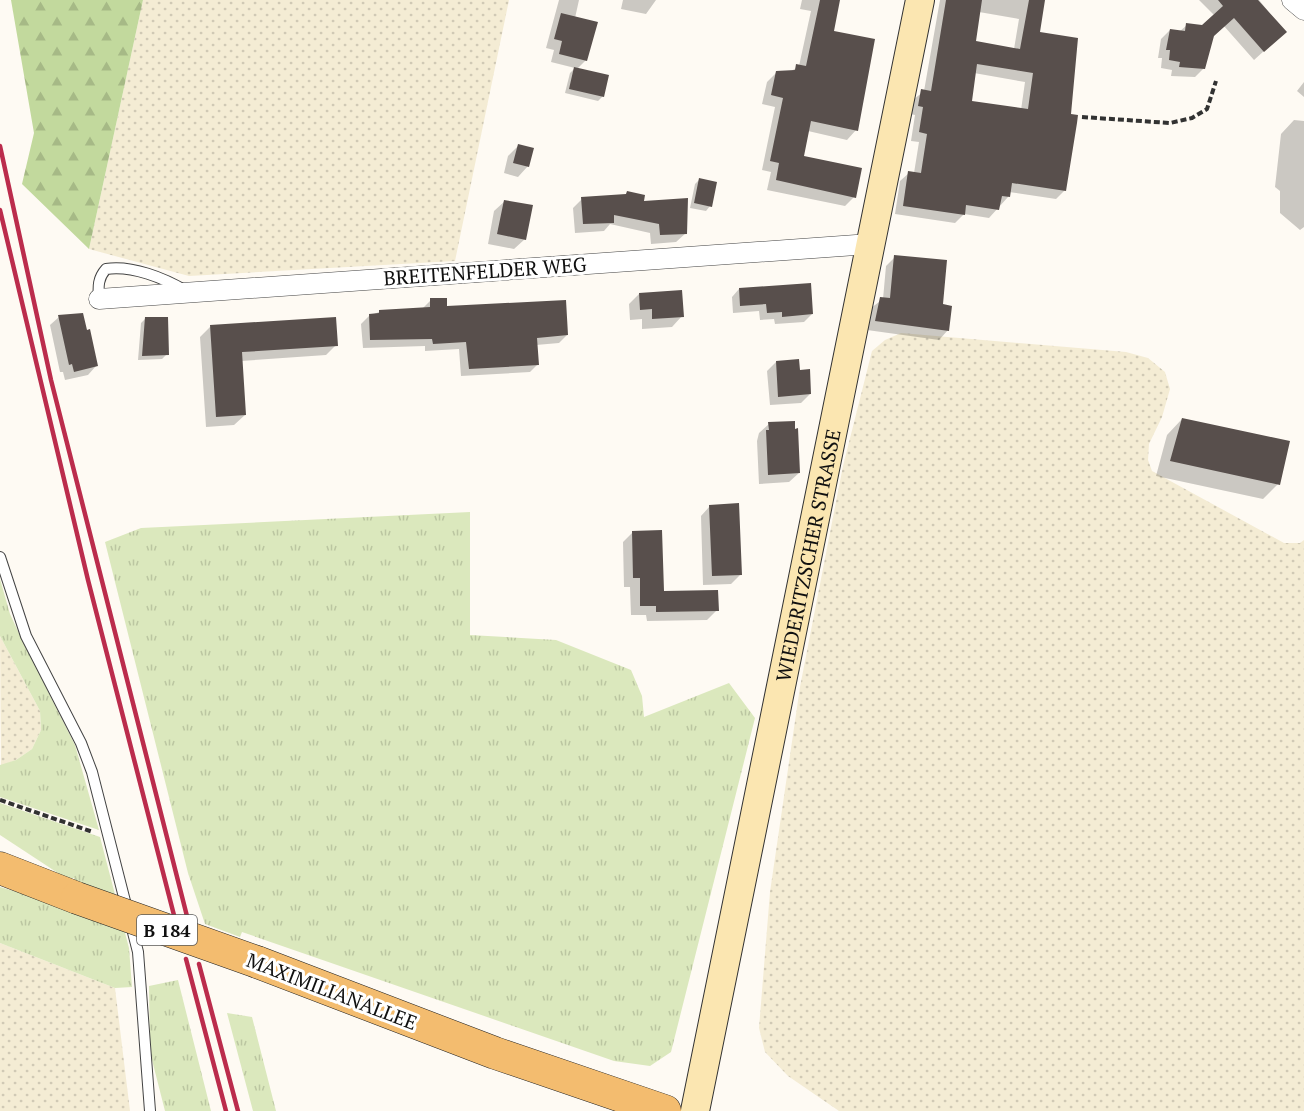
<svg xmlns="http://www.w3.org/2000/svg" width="1304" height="1111" font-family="'PT Serif',serif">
  <defs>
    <pattern id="farmland-dots" width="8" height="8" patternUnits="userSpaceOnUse" patternTransform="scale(1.5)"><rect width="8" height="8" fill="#f4ecd4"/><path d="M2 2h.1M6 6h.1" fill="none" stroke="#d0c9b5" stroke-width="1.8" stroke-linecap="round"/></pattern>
    <pattern id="grass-tufts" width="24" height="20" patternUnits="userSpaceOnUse" patternTransform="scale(1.5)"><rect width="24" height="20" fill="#dbe8bd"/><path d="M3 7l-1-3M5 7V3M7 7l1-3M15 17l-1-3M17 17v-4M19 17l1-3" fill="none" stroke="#bbc6a1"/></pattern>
    <pattern id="forest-firs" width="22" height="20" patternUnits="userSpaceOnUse" patternTransform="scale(1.5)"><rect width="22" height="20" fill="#c2d99d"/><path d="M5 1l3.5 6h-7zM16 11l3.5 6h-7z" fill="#a6b986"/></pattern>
  </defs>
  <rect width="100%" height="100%" fill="#fefaf3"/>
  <path fill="url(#farmland-dots)" d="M 143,0 L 509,0 L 455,261 L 189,276 L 89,249 Z
    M 901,333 L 1126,352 L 1148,358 L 1165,372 L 1170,389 L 1162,417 L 1149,444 L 1148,460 L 1152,471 L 1284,543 L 1300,543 L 1304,540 L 1304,1111 L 839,1111 L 788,1076 L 765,1052 L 759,1028 L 770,892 L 800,687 L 843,466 L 872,351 L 885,340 Z
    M 0,636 L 40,711 L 41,730 L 32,749 L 16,760 L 1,766 Z
    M 0,943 L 115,988 L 130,1111 L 0,1111 Z"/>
  <path fill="url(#grass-tufts)" d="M 470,512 L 470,635 L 556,640 L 631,670 L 642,696 L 644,717 L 729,683 L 755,718 L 671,1052 L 650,1066 L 614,1061 L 242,932 L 240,937 L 205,924 L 188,873 L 105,542 L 141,528 Z
    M 0,579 L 10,614 L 23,642 L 75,745 L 99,830 L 0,797 L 0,765 L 16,760 L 32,749 L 41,730 L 40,711 L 0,636 Z
    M 0,803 L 100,837 L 129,948 L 132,987 L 115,988 L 0,943 L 0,887 L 79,910 L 74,878 L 67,879 L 0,835 Z
    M 178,980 L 211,1111 L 165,1111 L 150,1052 L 149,986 Z
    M 227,1013 L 252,1017 L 276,1111 L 253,1111 Z"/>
  <path fill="url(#forest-firs)" d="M 11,0 L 143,0 L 89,249 L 22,184 L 34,133 Z"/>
  <path fill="#0003" fill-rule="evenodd" d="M 559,0 L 579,0 L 575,18 L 586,60 L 577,69 L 603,96 L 598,101 L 565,93 L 570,73 L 575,68 L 551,62 L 554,50 L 546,48 Z
    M 623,0 L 656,0 L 646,14 L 621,9 Z
    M 802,0 L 839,0 L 832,32 L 856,130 L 847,140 L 808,131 L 802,157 L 854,197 L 845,206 L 767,190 L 771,172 L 762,170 L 775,107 L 762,104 L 767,82 L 777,72 L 790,72 L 799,66 L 811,11 L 800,9 Z
    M 940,0 L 1044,0 L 1038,33 L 1065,190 L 1056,199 L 1009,192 L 1008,197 L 989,218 L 964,214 L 955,223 L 895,214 L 900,181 L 909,173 L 914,173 L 919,142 L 911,141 L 915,115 L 910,114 L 913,100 L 924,91 ZM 979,12 L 1019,19 L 1014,49 L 975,42 ZM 974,73 L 1025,82 L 1021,110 L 970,102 Z
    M 1199,0 L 1259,0 L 1285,32 L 1254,60 L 1224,26 L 1212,37 L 1204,68 L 1195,77 L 1171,76 L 1172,70 L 1161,68 L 1162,58 L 1158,58 L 1161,39 L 1170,30 L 1179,32 L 1187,25 L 1203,27 L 1215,16 Z
    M 1304,82 L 1304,97 L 1297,91 Z
    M 1294,120 L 1304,121 L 1304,227 L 1300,230 L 1280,213 L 1280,191 L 1275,187 L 1281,134 Z
    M 518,146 L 528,166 L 518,177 L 504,173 L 508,156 Z
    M 699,180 L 710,206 L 706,211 L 690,208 L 695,184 Z
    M 627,193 L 642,202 L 686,233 L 676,242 L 651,244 L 650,233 L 610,224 L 604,231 L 575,233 L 573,208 L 582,199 L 624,196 Z
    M 505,201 L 525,239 L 514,249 L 488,244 L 494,211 Z
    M 895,257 L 941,305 L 948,330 L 939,340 L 867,330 L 871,308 L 883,299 L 886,266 Z
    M 739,289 L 812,314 L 804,322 L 775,324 L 774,319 L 760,320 L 759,311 L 733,313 L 732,297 Z
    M 639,294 L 682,316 L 672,327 L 642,329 L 642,319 L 630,320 L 629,304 Z
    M 431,300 L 446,308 L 567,335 L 559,343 L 536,345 L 538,364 L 530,372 L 461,376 L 459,349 L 425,351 L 425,346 L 363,348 L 361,324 L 369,316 L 379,312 L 423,308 Z
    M 59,317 L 96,366 L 88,375 L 65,380 L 63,372 L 60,372 L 50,325 Z
    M 146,318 L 167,354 L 162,359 L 138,360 L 141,323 Z
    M 210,327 L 336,345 L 326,355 L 241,361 L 245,415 L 234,425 L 206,427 L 200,337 Z
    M 776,362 L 798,371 L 810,394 L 801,403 L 770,405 L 767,371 Z
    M 1182,419 L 1278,484 L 1263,499 L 1156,476 L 1167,435 Z
    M 769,424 L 799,473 L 789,482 L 759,484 L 757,441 L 759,433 Z
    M 710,506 L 740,575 L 731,584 L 703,585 L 701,516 Z
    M 633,532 L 662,592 L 717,610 L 707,620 L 647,621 L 646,615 L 631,615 L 630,587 L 624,587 L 623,542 Z"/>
  <path fill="#584f4c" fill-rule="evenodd" d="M 820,0 L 840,0 L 834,31 L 875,39 L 858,131 L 811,121 L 804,156 L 862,168 L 856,198 L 776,180 L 779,163 L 770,161 L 783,98 L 771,95 L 776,71 L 795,70 L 796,64 L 806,66 Z
    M 946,0 L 982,0 L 976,41 L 1020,49 L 1029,0 L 1045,0 L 1040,32 L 1078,38 L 1071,114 L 1078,115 L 1077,123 L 1066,191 L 1012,183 L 1010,197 L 1002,196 L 999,210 L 966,205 L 965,215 L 903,206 L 908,171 L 921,173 L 927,134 L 919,132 L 923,107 L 918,106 L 921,89 L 931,91 ZM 977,64 L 1033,73 L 1028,109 L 972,101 Z
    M 1218,0 L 1258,0 L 1287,32 L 1264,52 L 1234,18 L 1214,36 L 1205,69 L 1179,67 L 1180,62 L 1169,60 L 1170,50 L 1166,50 L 1170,29 L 1185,31 L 1186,23 L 1202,25 L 1223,6 Z
    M 561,13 L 598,22 L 587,61 L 559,54 L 562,41 L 554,39 Z
    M 574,67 L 609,75 L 604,97 L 569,89 Z
    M 518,144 L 534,148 L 529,167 L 513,163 Z
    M 699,178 L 717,182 L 712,207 L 694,203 Z
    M 627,191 L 645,195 L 644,201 L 688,198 L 687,234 L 660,235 L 659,224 L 614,215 L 614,223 L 583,224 L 581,197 L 626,194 Z
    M 504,200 L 533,205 L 526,240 L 497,234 Z
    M 894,255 L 947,260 L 943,304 L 952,306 L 949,331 L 875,321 L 880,297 L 890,298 Z
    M 811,283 L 813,314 L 782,317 L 782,312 L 767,313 L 766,304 L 740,306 L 739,288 Z
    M 682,290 L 684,317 L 652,319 L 652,309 L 640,310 L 639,293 Z
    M 430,298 L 447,298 L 447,306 L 566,300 L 568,335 L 537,338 L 539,365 L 469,369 L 466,342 L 433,344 L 432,339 L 370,340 L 369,314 L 379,313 L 379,310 L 430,307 Z
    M 83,313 L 87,330 L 90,329 L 98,366 L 74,372 L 72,364 L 69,365 L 58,315 Z
    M 145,317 L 168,317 L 169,355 L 142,356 Z
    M 336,317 L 338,346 L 242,352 L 246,415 L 216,417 L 210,325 Z
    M 799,359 L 800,370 L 810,369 L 811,394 L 778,397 L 776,361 Z
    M 1182,418 L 1290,441 L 1280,485 L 1170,461 Z
    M 795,421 L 795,429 L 798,428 L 800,473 L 768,475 L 766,430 L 769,430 L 768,422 Z
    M 739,503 L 742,575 L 712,576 L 709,505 Z
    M 662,530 L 664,591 L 718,590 L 719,611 L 656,612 L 656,606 L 640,606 L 640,578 L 633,578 L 632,531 Z"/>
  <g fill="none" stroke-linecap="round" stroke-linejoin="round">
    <g stroke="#434343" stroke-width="12">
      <path id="lane" d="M 99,299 C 98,286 98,278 106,269 C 132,265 164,278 186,291
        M 0,557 L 26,636 L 81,743 L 92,772 L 138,952 L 150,1111"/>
    </g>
    <g stroke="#434343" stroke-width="21">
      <path id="street" d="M 1292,0 L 1304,10
        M 99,299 L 870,244"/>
    </g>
    <g stroke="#323232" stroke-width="30">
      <g id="secondary">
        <path id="s1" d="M 695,1111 L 920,0"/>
      </g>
    </g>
    <g stroke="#212121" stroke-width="33">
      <path id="primary" d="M 0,868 L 77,898
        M 257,962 L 495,1053 L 665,1111"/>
    </g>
    <path stroke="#323232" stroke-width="4" stroke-dasharray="6 3" stroke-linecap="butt" d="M 1082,117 L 1170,123 L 1192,118 L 1207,109 L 1216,81
      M 0,800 L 93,832"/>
    <use href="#lane" stroke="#fff" stroke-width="10"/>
    <use href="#street" stroke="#fff" stroke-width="20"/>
    <use href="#secondary" stroke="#fbe6b1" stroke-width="28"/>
    <use href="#primary" stroke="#f3bc6f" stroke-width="32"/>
    <path stroke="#bb2c4c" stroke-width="4.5" d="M 0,146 L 51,380 L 190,928
      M 0,210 L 88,580 L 176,923
      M 186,959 L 226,1111
      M 199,964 L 238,1111"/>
    <g stroke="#212121" stroke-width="33" stroke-linecap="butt">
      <path id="primary-bridge" d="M 77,898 L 257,962"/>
    </g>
    <use href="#primary-bridge" stroke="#f3bc6f" stroke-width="32"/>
  </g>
  <g text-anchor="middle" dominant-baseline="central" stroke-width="6" stroke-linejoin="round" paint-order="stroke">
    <rect fill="#fff" stroke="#585858" stroke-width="1.5" x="137" y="915" width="60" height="30" rx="4.5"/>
    <g font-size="18" font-weight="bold" fill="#101010">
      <text x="167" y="930">B 184</text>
    </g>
    <g font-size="20" fill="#101010" stroke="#fff">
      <text transform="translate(485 271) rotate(-4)">BREITENFELDER WEG</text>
      <text stroke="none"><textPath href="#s1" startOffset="567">WIEDERITZSCHER STRASSE</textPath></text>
      <text transform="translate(332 991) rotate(21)">MAXIMILIANALLEE</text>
    </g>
  </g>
</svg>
